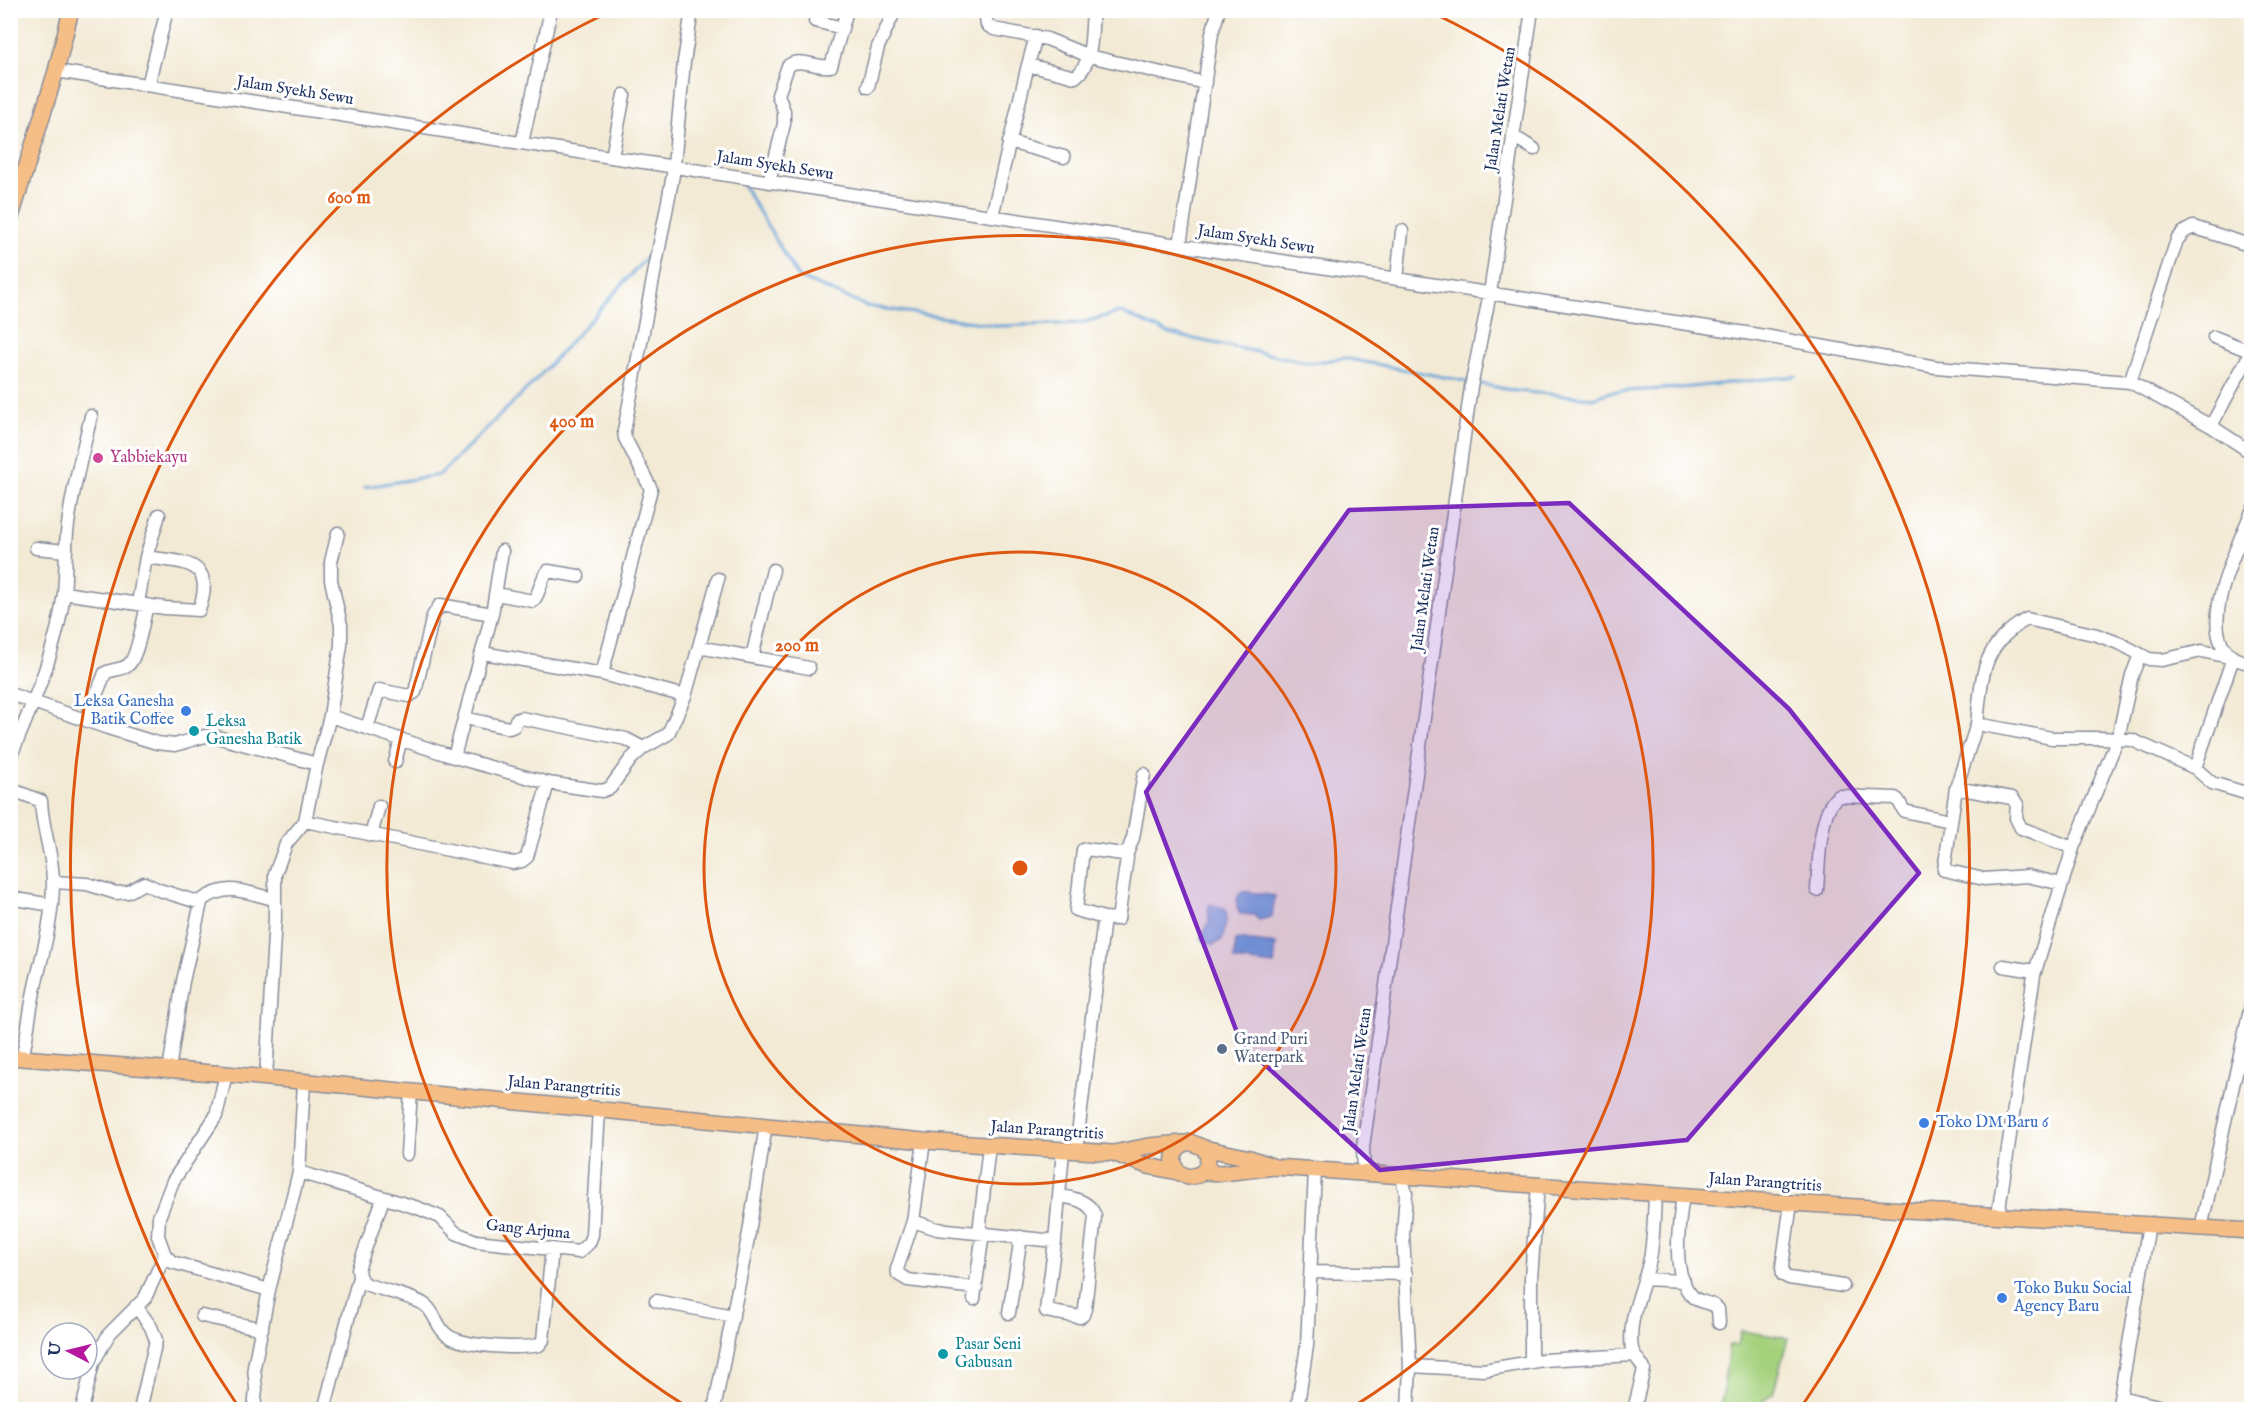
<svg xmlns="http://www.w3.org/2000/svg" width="2262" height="1420" font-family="'IM FELL English',serif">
  <rect width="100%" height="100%" fill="#fff"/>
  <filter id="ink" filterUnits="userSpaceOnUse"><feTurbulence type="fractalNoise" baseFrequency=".0167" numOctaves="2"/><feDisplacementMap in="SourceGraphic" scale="12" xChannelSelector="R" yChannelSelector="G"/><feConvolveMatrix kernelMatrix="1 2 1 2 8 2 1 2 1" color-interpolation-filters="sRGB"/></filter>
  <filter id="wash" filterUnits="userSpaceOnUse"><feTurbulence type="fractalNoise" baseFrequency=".008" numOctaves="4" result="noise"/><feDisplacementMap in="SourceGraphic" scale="24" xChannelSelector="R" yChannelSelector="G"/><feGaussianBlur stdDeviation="1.35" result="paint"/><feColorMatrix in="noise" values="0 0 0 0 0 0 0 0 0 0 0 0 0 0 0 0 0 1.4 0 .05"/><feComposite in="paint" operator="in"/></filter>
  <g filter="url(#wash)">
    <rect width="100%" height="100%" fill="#f3ead5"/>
    <path fill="#a5d17d" stroke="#60806e" stroke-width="1.5" d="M 1741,1331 L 1788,1338 L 1773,1393 L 1757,1406 L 1721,1407 L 1729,1345 L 1738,1345 Z"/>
    <path fill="#65a2d6" stroke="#40689a" stroke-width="1.5" d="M 1242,891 L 1275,896 L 1272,917 L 1259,920 L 1254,915 L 1240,914 C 1235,904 1235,899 1242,891 Z
      M 1210,904 L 1225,908 L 1227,915 L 1223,939 L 1213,945 L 1203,941 L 1201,937 C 1209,923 1210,924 1208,908 Z
      M 1236,939 L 1276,944 L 1274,965 L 1234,960 Z"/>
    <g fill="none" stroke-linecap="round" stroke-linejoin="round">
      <path stroke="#65a2d6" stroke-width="3" d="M 742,183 L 798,277 L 866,306 L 1001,326 L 1081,323 L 1120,312 L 1170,334 L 1311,363 L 1344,358 L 1470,382
        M 1476,383 L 1516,391 L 1593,398 L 1610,392 L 1681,388 L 1796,376
        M 365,487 L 439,475 L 535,381 L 655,248"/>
    </g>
  </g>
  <g filter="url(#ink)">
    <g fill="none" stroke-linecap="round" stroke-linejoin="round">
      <g stroke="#878c9a" stroke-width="15">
        <path id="minor" d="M 985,10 L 987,25 L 994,29 L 1047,39 L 1089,56 L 1205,83
          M 815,21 L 842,28 L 847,10
          M 1036,36 L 1028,65 L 1075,77 C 1094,64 1091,31 1093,10
          M 56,71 L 1765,336 L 1936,367 L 2130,382 L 2211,426 L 2252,453
          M 148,85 L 166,14
          M 868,87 L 878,47 L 895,10
          M 1513,136 L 1534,149
          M 1009,142 L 1064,157
          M 522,143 L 551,10
          M 612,157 L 624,95
          M 769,182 L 784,124 L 784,111 L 778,95 L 788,66 C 799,56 817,69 831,66 L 842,28
          M 992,216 L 1028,65
          M 1180,245 L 1212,33 L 1219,10
          M 1397,279 L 1402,231
          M 2214,337 L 2252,352
          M 2130,382 L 2177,240 L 2184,232 L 2193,227 L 2252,246
          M 2211,426 L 2251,352
          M 2252,511 C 2239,544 2193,632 2234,658 C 2239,661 2246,662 2252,664
          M 36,548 L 66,551
          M 64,593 L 165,608 L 199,610 C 217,559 183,563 146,557
          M 496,594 L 533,601 C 541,592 540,579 548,571 L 578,576
          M 138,603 L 146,557 L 159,515
          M 699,647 L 809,668
          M 752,657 L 773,570
          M 602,674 L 651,489 L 625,438 L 624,431 L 673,175 L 684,62 L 692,10
          M 10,694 L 108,728 L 157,743 L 175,745 L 205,736 L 217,737 L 317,764
          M 685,696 L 718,579
          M 330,716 L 454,757 L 492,614 L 502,551
          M 465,718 L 509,728 L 514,726 L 516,720 L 521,718 L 626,739 L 643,748
          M 86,720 L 105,673 C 112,669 122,670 128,665 C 137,659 144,617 147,605
          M 1977,724 L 1956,788 L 1944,870 L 1984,879 L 2027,876 L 2062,884
          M 367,728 L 379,690 L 409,696 L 415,692 L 433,616 L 440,605 L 492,614
          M 454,757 L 548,783 L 602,791 L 610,788 L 631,759 L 643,748 L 668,734 L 685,696 L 602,674 L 483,653
          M 10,758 C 32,705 57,650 64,593 C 66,573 65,553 67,533 C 71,494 82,455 91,416
          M 395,762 L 401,739
          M 2195,768 L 2233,658 L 2202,651 L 2162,660 L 2149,659 L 2121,644 L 2097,635 L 2027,619 C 1981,645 1982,676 1977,724 L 2052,738 L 2102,738 L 2132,740 L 2195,768 L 2212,783 L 2252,795
          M 1956,788 L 2012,798 L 2017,804 L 2016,818 L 2021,828 L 2073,848
          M 10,789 L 41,801 C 42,829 53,854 53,882 C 53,916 44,949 36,982 C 30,1007 28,1033 22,1059
          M 305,821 L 513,863 L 522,861 L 527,857 L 548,783
          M 371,835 L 379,806
          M 1126,856 L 1133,838 L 1144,774
          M 53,882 L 87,884 L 116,893 L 128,892 L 144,883 L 159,890 L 201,903 L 183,981 L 169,1070
          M 1817,890 C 1819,868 1818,808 1839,796 L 1895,798 L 1898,800 L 1904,811 L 1950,821
          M 10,898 L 52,905
          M 200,901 C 229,882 243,892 274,899
          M 2003,966 L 2035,971
          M 226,1074 L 216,1116 L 173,1181 L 159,1217 L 158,1236 L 165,1255 L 172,1262 L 269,1290
          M 266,1078 L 275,917 L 275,874 L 286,844 L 305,821 L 317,764 L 330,716 L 341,645 L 341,625 L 331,580 L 331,562 L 338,533
          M 924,1141 L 913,1221 L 897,1269 L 898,1274 L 908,1280 L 976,1288
          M 1076,1151 L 1104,918 L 1118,919 L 1127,858 L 1123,854 L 1086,849 L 1083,850 L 1076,910 L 1104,918
          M 407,1154 L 411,1091
          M 299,1172 L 418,1208 L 440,1217 L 456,1233 L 476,1241 L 579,1252 L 589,1243 L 592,1235 L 599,1109
          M 1364,1173 L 1363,1147 L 1471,387 L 1490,293 L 1532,10
          M 1401,1176 L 1406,1193 L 1403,1235 L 1410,1366 L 1408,1410
          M 1683,1195 C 1679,1223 1670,1275 1693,1297 C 1701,1304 1711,1301 1718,1309 L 1719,1323
          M 1059,1196 C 1074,1198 1090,1201 1095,1216 L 1085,1309 L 1083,1315 L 1080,1317 L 1046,1311 L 1055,1241 L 1063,1151
          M 383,1199 L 358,1269 C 359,1278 360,1281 368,1285 C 382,1290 415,1297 425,1305 C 435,1312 437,1328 447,1335 C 463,1347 519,1349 539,1345 L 543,1340 L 552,1249
          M 1791,1203 L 1782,1267 L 1783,1275 L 1789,1278 L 1843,1286
          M 1998,1215 L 2034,975 L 2073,848 L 2118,738 L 2132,675 L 2140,655
          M 913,1221 L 937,1229 L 1055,1241
          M 2201,1228 L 2252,1001
          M 979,1232 L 989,1146
          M 1311,1272 L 1406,1274
          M 1644,1279 L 1684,1281
          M 974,1299 L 983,1232
          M 656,1301 L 733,1316
          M 136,1306 L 151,1327 L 156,1340 L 140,1410
          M 1009,1313 L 1021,1237
          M 202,1316 L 262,1329
          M 1531,1362 L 1531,1278 L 1538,1185
          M 1410,1366 L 1484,1370 L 1543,1360 L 1634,1355
          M 2120,1397 L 2176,1410
          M 82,1410 L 93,1363 L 109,1334 L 145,1298 L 165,1255
          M 254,1410 L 256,1389 L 254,1367 L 269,1290 L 299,1172 L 304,1082
          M 324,1410 L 359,1277
          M 714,1410 L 749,1233 L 766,1125
          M 1297,1410 L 1307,1346 L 1315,1170
          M 1634,1410 L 1644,1369 C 1641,1362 1634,1357 1632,1349 C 1627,1318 1644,1288 1650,1259 C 1654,1237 1654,1215 1655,1194
          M 2118,1410 L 2149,1224"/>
      </g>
      <g stroke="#878c9a" stroke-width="18">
        <path id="major" d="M 10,220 L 56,71 L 71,10
          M 10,1057 L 226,1074 L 924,1141 L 1113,1153 L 1148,1166 L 1178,1172 L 1188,1177 L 1199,1175 L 1207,1167 L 1208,1157 L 1204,1148 L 1190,1142 C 1175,1145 1169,1159 1178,1172
          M 1204,1148 L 1250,1158 L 1272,1166
          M 1113,1153 L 1149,1146 L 1183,1143
          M 1204,1172 L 1222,1173 L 1275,1167 L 1791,1203 L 2252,1231"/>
      </g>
      <use href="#minor" stroke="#fff" stroke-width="12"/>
      <use href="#major" stroke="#f6be87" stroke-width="15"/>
    </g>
  </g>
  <path fill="#7b2cbf" fill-opacity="0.2" stroke="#7b2cbf" stroke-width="4.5" stroke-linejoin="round" d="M 1569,503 L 1789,709 L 1919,873 L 1687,1140 L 1380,1170 L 1241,1043 L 1146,792 L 1349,510 Z"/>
  <g fill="none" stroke="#de5710" stroke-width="3">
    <circle cx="1020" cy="868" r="316"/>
    <path d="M689 1408A633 633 0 1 1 1351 1408"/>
    <path d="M238 1406A949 949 0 0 1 611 11M1429 11A949 949 0 0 1 1802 1406"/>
  </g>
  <circle fill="#d1479c" stroke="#fff" stroke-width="2" cx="98" cy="458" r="6"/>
  <g fill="#3f7fe0" stroke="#fff" stroke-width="2">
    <circle cx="186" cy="711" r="6"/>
    <circle cx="1924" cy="1123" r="6"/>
    <circle cx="2002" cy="1298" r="6"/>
  </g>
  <g fill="#0f9aa8" stroke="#fff" stroke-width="2">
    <circle cx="194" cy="731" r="6"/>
    <circle cx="943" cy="1354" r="6"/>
  </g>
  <circle fill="#5c6f8a" stroke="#fff" stroke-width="2" cx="1222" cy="1049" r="6"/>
  <g text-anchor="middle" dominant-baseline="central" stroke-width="6" stroke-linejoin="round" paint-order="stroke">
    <g font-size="16" fill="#1b2f5e" stroke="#fff">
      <text transform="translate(295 91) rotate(9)">Jalam Syekh Sewu</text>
      <text transform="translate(1501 109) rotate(-81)">Jalan Melati Wetan</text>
      <text transform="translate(775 166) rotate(9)">Jalam Syekh Sewu</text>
      <text transform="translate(1256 240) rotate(9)">Jalam Syekh Sewu</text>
      <text transform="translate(1426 589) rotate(-82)">Jalan Melati Wetan</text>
      <text transform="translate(1358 1070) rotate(-82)">Jalan Melati Wetan</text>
      <text transform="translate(564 1087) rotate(5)">Jalan Parangtritis</text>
      <text transform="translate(1047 1131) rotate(4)">Jalan Parangtritis</text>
      <text transform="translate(1765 1183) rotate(4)">Jalan Parangtritis</text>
      <text transform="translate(528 1230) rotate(6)">Gang Arjuna</text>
    </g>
    <g font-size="16" fill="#b23c85" stroke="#fff" text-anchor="start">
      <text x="110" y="458">Yabbiekayu</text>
    </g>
    <g font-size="16" fill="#366cbe" stroke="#fff" text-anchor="start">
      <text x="174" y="702" text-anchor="end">Leksa Ganesha<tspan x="174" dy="18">Batik Coffee</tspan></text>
      <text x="1936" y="1123">Toko DM Baru 6</text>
      <text x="2014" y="1289">Toko Buku Social<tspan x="2014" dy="18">Agency Baru</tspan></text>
    </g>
    <g font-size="16" fill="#0d838f" stroke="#fff" text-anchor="start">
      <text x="206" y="722">Leksa<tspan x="206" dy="18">Ganesha Batik</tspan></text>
      <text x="955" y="1345">Pasar Seni<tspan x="955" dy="18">Gabusan</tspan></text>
    </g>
    <g font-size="16" fill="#4e5e75" stroke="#fff" text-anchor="start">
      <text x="1234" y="1040">Grand Puri<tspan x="1234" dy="18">Waterpark</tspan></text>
    </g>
  </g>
  <circle cx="1020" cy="868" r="9" fill="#de5710" stroke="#fff" stroke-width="3"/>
  <g font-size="18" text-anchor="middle" font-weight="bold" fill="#de5710" stroke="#fff" stroke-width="6" stroke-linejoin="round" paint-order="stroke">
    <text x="349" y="203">600 m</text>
    <text x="572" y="427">400 m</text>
    <text x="797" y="651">200 m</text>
  </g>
  <rect width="2262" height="1420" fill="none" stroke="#fff" stroke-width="36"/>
  <g transform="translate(69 1351) rotate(277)"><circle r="28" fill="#ffffff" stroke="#a4acbf" stroke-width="1.5"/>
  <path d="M0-4.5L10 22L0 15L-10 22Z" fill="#b5179e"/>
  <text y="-9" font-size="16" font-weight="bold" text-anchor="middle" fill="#1b2f5e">U</text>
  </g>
</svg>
